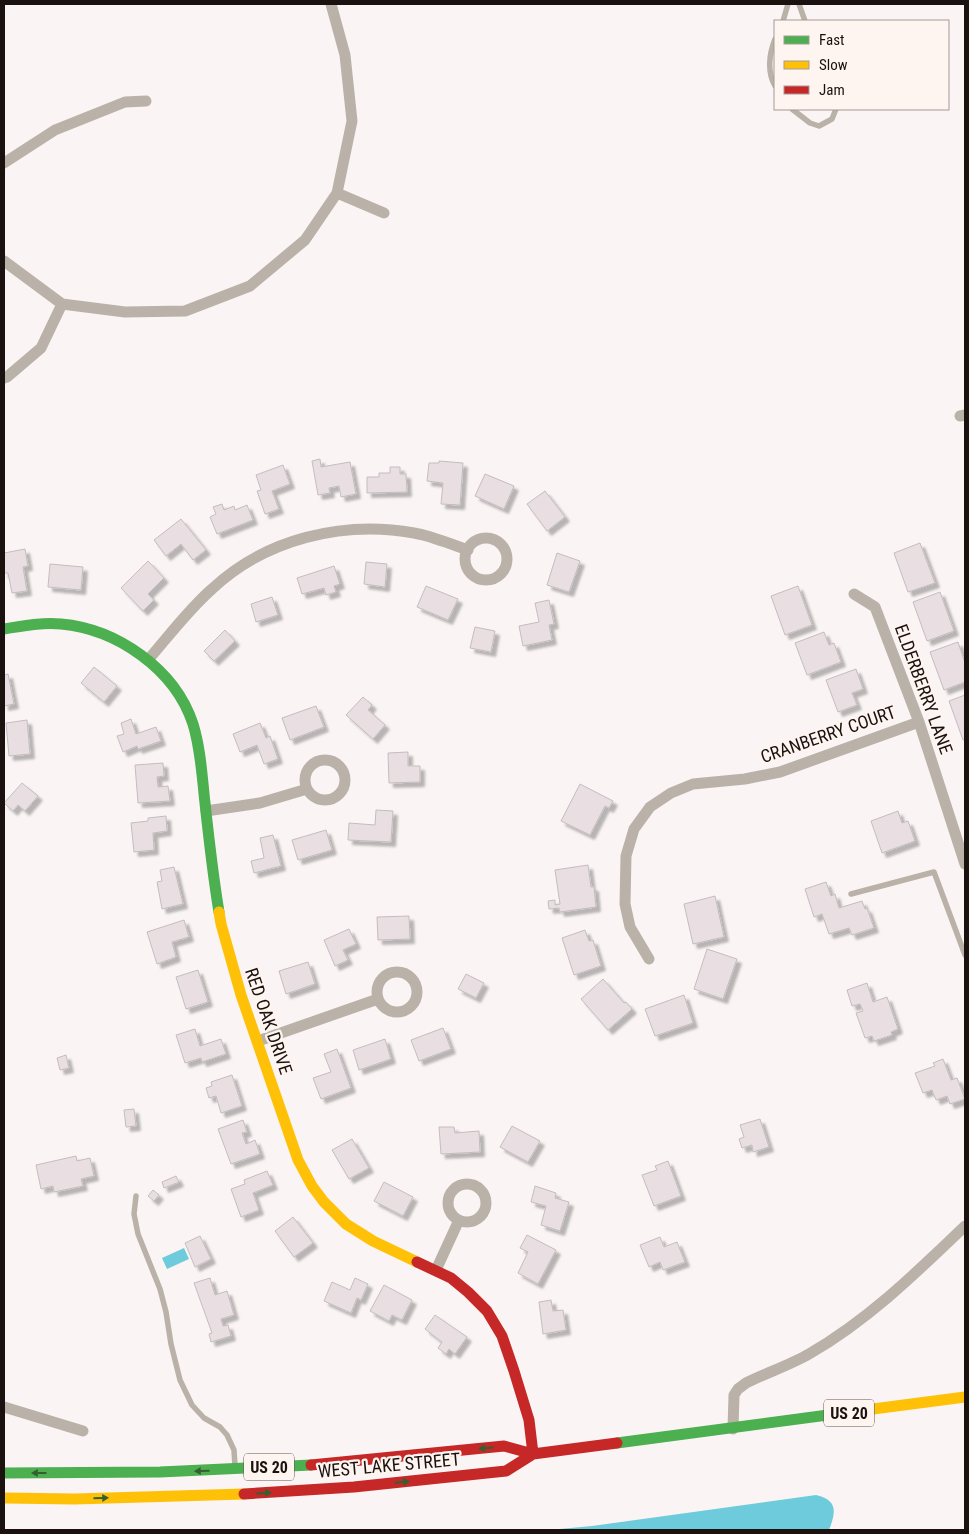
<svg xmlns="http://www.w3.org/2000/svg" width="969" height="1534" font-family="'Roboto Condensed',sans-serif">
  <defs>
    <filter id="shadow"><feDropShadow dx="4.5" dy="4.5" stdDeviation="1" flood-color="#0004"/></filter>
  </defs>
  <rect width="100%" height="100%" fill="#faf5f4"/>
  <path fill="#6ecbdc" d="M 184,1248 L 189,1259 L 167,1269 L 162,1258 Z
    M 816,1495 C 838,1500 836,1512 829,1530 L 549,1530 L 592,1526 Z"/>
  <path fill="#e9dee2" stroke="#c3bdbf" filter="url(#shadow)" d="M 320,459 L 321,467 L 350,462 L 356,494 L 341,497 L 339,486 L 329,488 L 330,493 L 318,495 L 312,461 Z
    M 439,461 L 463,463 L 460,505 L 441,504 L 443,483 L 427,481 L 429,463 L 439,463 Z
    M 283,465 L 290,484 L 272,491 L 279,509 L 265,514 L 257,491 L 261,490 L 256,475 Z
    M 390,467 L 400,467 L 400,474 L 406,474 L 407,492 L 367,493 L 367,477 L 379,477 L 379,473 L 390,473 Z
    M 485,474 L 514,486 L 504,509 L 475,496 Z
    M 545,491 L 565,517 L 547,531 L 527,504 Z
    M 222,504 L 224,510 L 234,506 L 235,510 L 247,505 L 253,520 L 217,534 L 210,517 L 216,514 L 213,507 Z
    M 181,519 L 206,550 L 193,560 L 181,544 L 166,556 L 154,540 Z
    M 920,543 L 935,583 L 908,592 L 894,553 Z
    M 25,549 L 28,566 L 23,567 L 27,591 L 12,593 L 8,573 L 4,573 L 4,553 Z
    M 557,553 L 580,561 L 569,592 L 547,585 Z
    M 148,561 L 164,578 L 148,594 L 154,600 L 143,611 L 121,588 Z
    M 366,562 L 387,564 L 385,587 L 364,584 Z
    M 50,564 L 83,567 L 81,590 L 48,587 Z
    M 334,566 L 340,584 L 334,586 L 336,592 L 326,595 L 324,588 L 302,594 L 297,578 Z
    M 426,586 L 458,599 L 448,620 L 417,607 Z
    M 798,586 L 812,625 L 785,635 L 771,596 Z
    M 940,592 L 954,631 L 927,641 L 913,602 Z
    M 272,597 L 278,615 L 256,622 L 251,604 Z
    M 549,600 L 554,624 L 549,625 L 552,640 L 523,646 L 519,626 L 539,622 L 535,603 Z
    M 475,627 L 495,631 L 491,652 L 470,648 Z
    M 225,630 L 235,641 L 214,661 L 204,651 Z
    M 824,632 L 829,645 L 834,643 L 841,662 L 807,675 L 795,643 Z
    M 958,642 L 965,663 L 965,682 L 944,690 L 930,652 Z
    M 94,667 L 117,686 L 104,702 L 81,683 Z
    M 856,669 L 863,689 L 852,693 L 857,705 L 838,712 L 826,680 Z
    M 8,674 L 14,704 L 4,706 L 4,675 Z
    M 965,695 L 965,739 L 963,740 L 949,701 Z
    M 363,697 L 372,705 L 368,710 L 385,725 L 373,739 L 346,715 Z
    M 316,706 L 324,727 L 290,740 L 282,718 Z
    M 131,719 L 136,734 L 156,727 L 161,741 L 138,749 L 137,746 L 123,752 L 117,736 L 124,734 L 121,723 Z
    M 27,720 L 30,754 L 9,756 L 6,723 Z
    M 260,723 L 266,738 L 270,736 L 278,759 L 264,764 L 257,745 L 240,752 L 233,734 Z
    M 408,752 L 408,766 L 420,766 L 420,782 L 389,783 L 388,753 Z
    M 163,763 L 164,776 L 157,777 L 158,787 L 168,786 L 170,801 L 138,803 L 135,765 Z
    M 22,783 L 38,796 L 25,811 L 18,805 L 13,811 L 4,803 Z
    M 580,784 L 613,801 L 609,808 L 605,806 L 590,835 L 561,821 Z
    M 376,810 L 393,811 L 391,842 L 348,840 L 349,823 L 375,825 Z
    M 898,811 L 902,823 L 908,821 L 915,841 L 882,853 L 871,821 Z
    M 166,816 L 167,831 L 153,833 L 154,850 L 134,852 L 131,823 L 148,821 L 148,818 Z
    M 326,830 L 332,850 L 298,860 L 292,840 Z
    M 273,835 L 281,866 L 254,873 L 251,861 L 264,858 L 260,838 Z
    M 588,865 L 591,887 L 594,887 L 596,907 L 560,912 L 559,908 L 549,909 L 548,901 L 555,900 L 555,905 L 560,904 L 555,870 Z
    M 174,867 L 183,904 L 162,909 L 157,882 L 162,881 L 160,870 Z
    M 826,882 L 831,896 L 835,894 L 839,908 L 862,901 L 865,909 L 867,908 L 874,928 L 852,935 L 849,928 L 829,934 L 822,914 L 814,917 L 805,889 Z
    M 715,896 L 724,937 L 693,944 L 684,904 Z
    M 409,916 L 410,939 L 378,940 L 377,917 Z
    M 184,920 L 189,937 L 172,942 L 176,957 L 157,964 L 147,932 Z
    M 349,929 L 356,944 L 343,950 L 348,960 L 335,966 L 324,940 Z
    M 585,930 L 589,941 L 593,940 L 601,966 L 574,975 L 562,938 Z
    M 707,949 L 737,959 L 723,999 L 694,989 Z
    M 308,962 L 315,984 L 286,994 L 279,971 Z
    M 198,970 L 208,1002 L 186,1009 L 176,977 Z
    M 466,974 L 484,983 L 476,998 L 458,989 Z
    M 603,979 L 624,1003 L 626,1002 L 632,1009 L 608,1030 L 581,999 Z
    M 867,983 L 873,1002 L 887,997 L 898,1029 L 891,1032 L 892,1035 L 874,1041 L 872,1036 L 865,1038 L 856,1013 L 863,1011 L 860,1004 L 852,1006 L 847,990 Z
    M 684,995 L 693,1023 L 655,1036 L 645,1009 Z
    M 443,1028 L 451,1049 L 419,1061 L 411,1040 Z
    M 195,1029 L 200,1046 L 221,1039 L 226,1054 L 202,1062 L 201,1058 L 185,1063 L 176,1035 Z
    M 385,1039 L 391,1059 L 359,1070 L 353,1050 Z
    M 337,1049 L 351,1088 L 321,1099 L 313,1078 L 331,1072 L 324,1054 Z
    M 66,1055 L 69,1068 L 60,1070 L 57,1058 Z
    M 943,1059 L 951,1080 L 957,1078 L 965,1099 L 950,1104 L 947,1096 L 936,1100 L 932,1090 L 923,1093 L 915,1073 L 935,1066 L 933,1063 Z
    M 232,1075 L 242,1106 L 221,1113 L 216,1096 L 209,1098 L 206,1088 L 212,1086 L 211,1082 Z
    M 134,1109 L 136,1126 L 126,1127 L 124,1110 Z
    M 760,1119 L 769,1147 L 753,1152 L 752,1145 L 742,1148 L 739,1139 L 744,1137 L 740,1125 Z
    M 243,1120 L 247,1132 L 242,1133 L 246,1144 L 255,1140 L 260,1154 L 231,1164 L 218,1129 Z
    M 512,1126 L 540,1141 L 528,1162 L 500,1147 Z
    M 439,1127 L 454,1127 L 455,1133 L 479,1131 L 480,1152 L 441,1154 Z
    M 352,1139 L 369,1168 L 349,1179 L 332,1150 Z
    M 76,1156 L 77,1161 L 90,1158 L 94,1176 L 81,1179 L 83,1186 L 54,1192 L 53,1186 L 41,1189 L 36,1165 Z
    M 668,1161 L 681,1196 L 654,1206 L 642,1175 L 657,1170 L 655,1166 Z
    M 267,1171 L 273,1185 L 253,1193 L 259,1210 L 241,1217 L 231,1189 L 245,1184 L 244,1180 Z
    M 176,1176 L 179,1182 L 164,1188 L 162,1182 Z
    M 384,1182 L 413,1197 L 403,1216 L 374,1201 Z
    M 535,1186 L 556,1193 L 555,1198 L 569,1202 L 560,1231 L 541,1225 L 546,1206 L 531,1202 Z
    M 153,1190 L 159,1195 L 154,1201 L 148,1196 Z
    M 293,1217 L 313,1243 L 294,1257 L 275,1231 Z
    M 527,1235 L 556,1250 L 538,1284 L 518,1273 L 528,1252 L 520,1248 Z
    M 200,1236 L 211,1259 L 195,1267 L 185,1243 Z
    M 660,1237 L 664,1247 L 677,1242 L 685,1262 L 663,1270 L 660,1262 L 649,1267 L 640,1245 Z
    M 210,1278 L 215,1295 L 227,1291 L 234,1315 L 221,1319 L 223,1326 L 228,1325 L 231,1336 L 211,1342 L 209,1334 L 212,1333 L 194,1283 Z
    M 355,1278 L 368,1284 L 361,1300 L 357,1298 L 351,1313 L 324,1301 L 332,1282 L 350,1290 Z
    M 384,1285 L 412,1300 L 402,1320 L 392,1315 L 389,1321 L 370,1311 Z
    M 551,1300 L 553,1311 L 563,1310 L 566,1330 L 543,1334 L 539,1302 Z
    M 435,1315 L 467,1337 L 455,1354 L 449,1349 L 446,1354 L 438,1348 L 442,1342 L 425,1329 Z"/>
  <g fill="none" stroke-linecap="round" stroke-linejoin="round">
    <path stroke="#bab2a8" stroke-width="5.5" d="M 799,4 L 805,21
      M 783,21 L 788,4
      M 775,39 C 769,54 767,72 775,86
      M 792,109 L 810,123 L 819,126 L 832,119 L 836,109
      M 851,894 L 934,872 L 965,955
      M 136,1196 L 134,1214 L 138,1234 L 160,1289 L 166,1312 L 171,1344 L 180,1380 L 192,1405 L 204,1418 L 220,1427 L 227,1435 L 234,1450 L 235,1466"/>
    <path stroke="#bab2a8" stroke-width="11" d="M 4,163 L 55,130 L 125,102 L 146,101
      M 337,193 L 384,213
      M 4,261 L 62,304 L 125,312 L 185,311 L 250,286 L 305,240 L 337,193 L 352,121 L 345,55 L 331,4
      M 4,378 L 7,377 L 41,348 L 62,304
      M 960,416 L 965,415
      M465 559a21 21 0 1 1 42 0a21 21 0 1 1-42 0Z
      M 854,594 L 875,607 L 919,722 L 965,864
      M 148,660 C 169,636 188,610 212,589 C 265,539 343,520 414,533 C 432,536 450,544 468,550
      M305 780a20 20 0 1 1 40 0a20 20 0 1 1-40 0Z
      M 206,811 L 260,803 L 307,789
      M 649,959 L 630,927 L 625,904 L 626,856 L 634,829 L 650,807 L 671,793 L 693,784 L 745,779 L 780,772 L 919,722
      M377 992a20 20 0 1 1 40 0a20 20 0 1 1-40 0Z
      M 258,1041 L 378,999
      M448 1203a19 19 0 1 1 38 0a19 19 0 1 1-38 0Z
      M 436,1270 L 459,1220
      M 4,1407 L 83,1431
      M 733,1429 L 734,1395 L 738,1389 L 746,1383 C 766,1373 790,1365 809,1354 C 868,1320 916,1273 965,1226"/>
    <path stroke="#4caf50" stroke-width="11" d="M 4,629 C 23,626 42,622 61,624 C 117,629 175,669 193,724 C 201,750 202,777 205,803 C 209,840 213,876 219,912
      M 617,1443 L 873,1409
      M 4,1473 L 160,1472 L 311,1465"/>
    <path stroke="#ffc107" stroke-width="11" d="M 219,912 L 221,924 L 241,995 L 298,1160 L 312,1186 L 324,1202 L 346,1224 L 373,1241 L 417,1262
      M 873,1409 L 965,1397
      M 4,1498 L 75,1499 L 244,1494"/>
    <path stroke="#c62828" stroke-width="11" d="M 417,1262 L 451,1278 L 468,1292 L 487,1311 L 502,1336 L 514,1371 L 529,1420 L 533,1454
      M 311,1465 L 504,1446 L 533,1454 L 617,1443
      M 244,1494 L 354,1487 L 506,1471 L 533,1454"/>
  </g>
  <defs><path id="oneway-solid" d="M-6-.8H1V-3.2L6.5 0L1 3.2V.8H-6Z" transform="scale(1.25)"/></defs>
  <g fill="#346030">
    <use href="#oneway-solid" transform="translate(486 1448) rotate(174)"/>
    <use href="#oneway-solid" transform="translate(202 1471) rotate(178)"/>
    <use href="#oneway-solid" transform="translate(39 1473) rotate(-180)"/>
    <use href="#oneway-solid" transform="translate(402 1482) rotate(-5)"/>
    <use href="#oneway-solid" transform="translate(264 1493) rotate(-3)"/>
    <use href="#oneway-solid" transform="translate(101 1498) rotate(-1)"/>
  </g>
  <g text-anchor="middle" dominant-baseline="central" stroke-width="4.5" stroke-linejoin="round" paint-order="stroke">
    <g fill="#fef4f0" stroke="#5f5652" stroke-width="1">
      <rect x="824" y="1399.5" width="50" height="27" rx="4"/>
      <rect x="244" y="1453.5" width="50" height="27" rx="4"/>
    </g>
    <g font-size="16" font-weight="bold" fill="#1b120f">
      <text x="849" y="1413">US 20</text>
      <text x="269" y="1467">US 20</text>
    </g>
    <g font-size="18" fill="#1b120f" stroke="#fef4f0">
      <text transform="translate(924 689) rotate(70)">ELDERBERRY LANE</text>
      <text transform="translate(828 734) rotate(-19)">CRANBERRY COURT</text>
      <text transform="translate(269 1021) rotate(71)">RED OAK DRIVE</text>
      <text transform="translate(389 1465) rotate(-5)">WEST LAKE STREET</text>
    </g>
  </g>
  <rect width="969" height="1534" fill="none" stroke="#1b120f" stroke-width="10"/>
  <rect x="774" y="20" width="175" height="90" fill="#fef4f0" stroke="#a39a96"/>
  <rect x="784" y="36" width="25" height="8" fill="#4caf50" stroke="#a39a96"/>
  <text x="819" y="45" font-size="15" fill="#1b120f">Fast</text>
  <rect x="784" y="61" width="25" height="8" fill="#ffc107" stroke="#a39a96"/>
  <text x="819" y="70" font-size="15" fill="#1b120f">Slow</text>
  <rect x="784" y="86" width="25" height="8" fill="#c62828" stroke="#a39a96"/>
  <text x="819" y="95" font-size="15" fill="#1b120f">Jam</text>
</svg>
